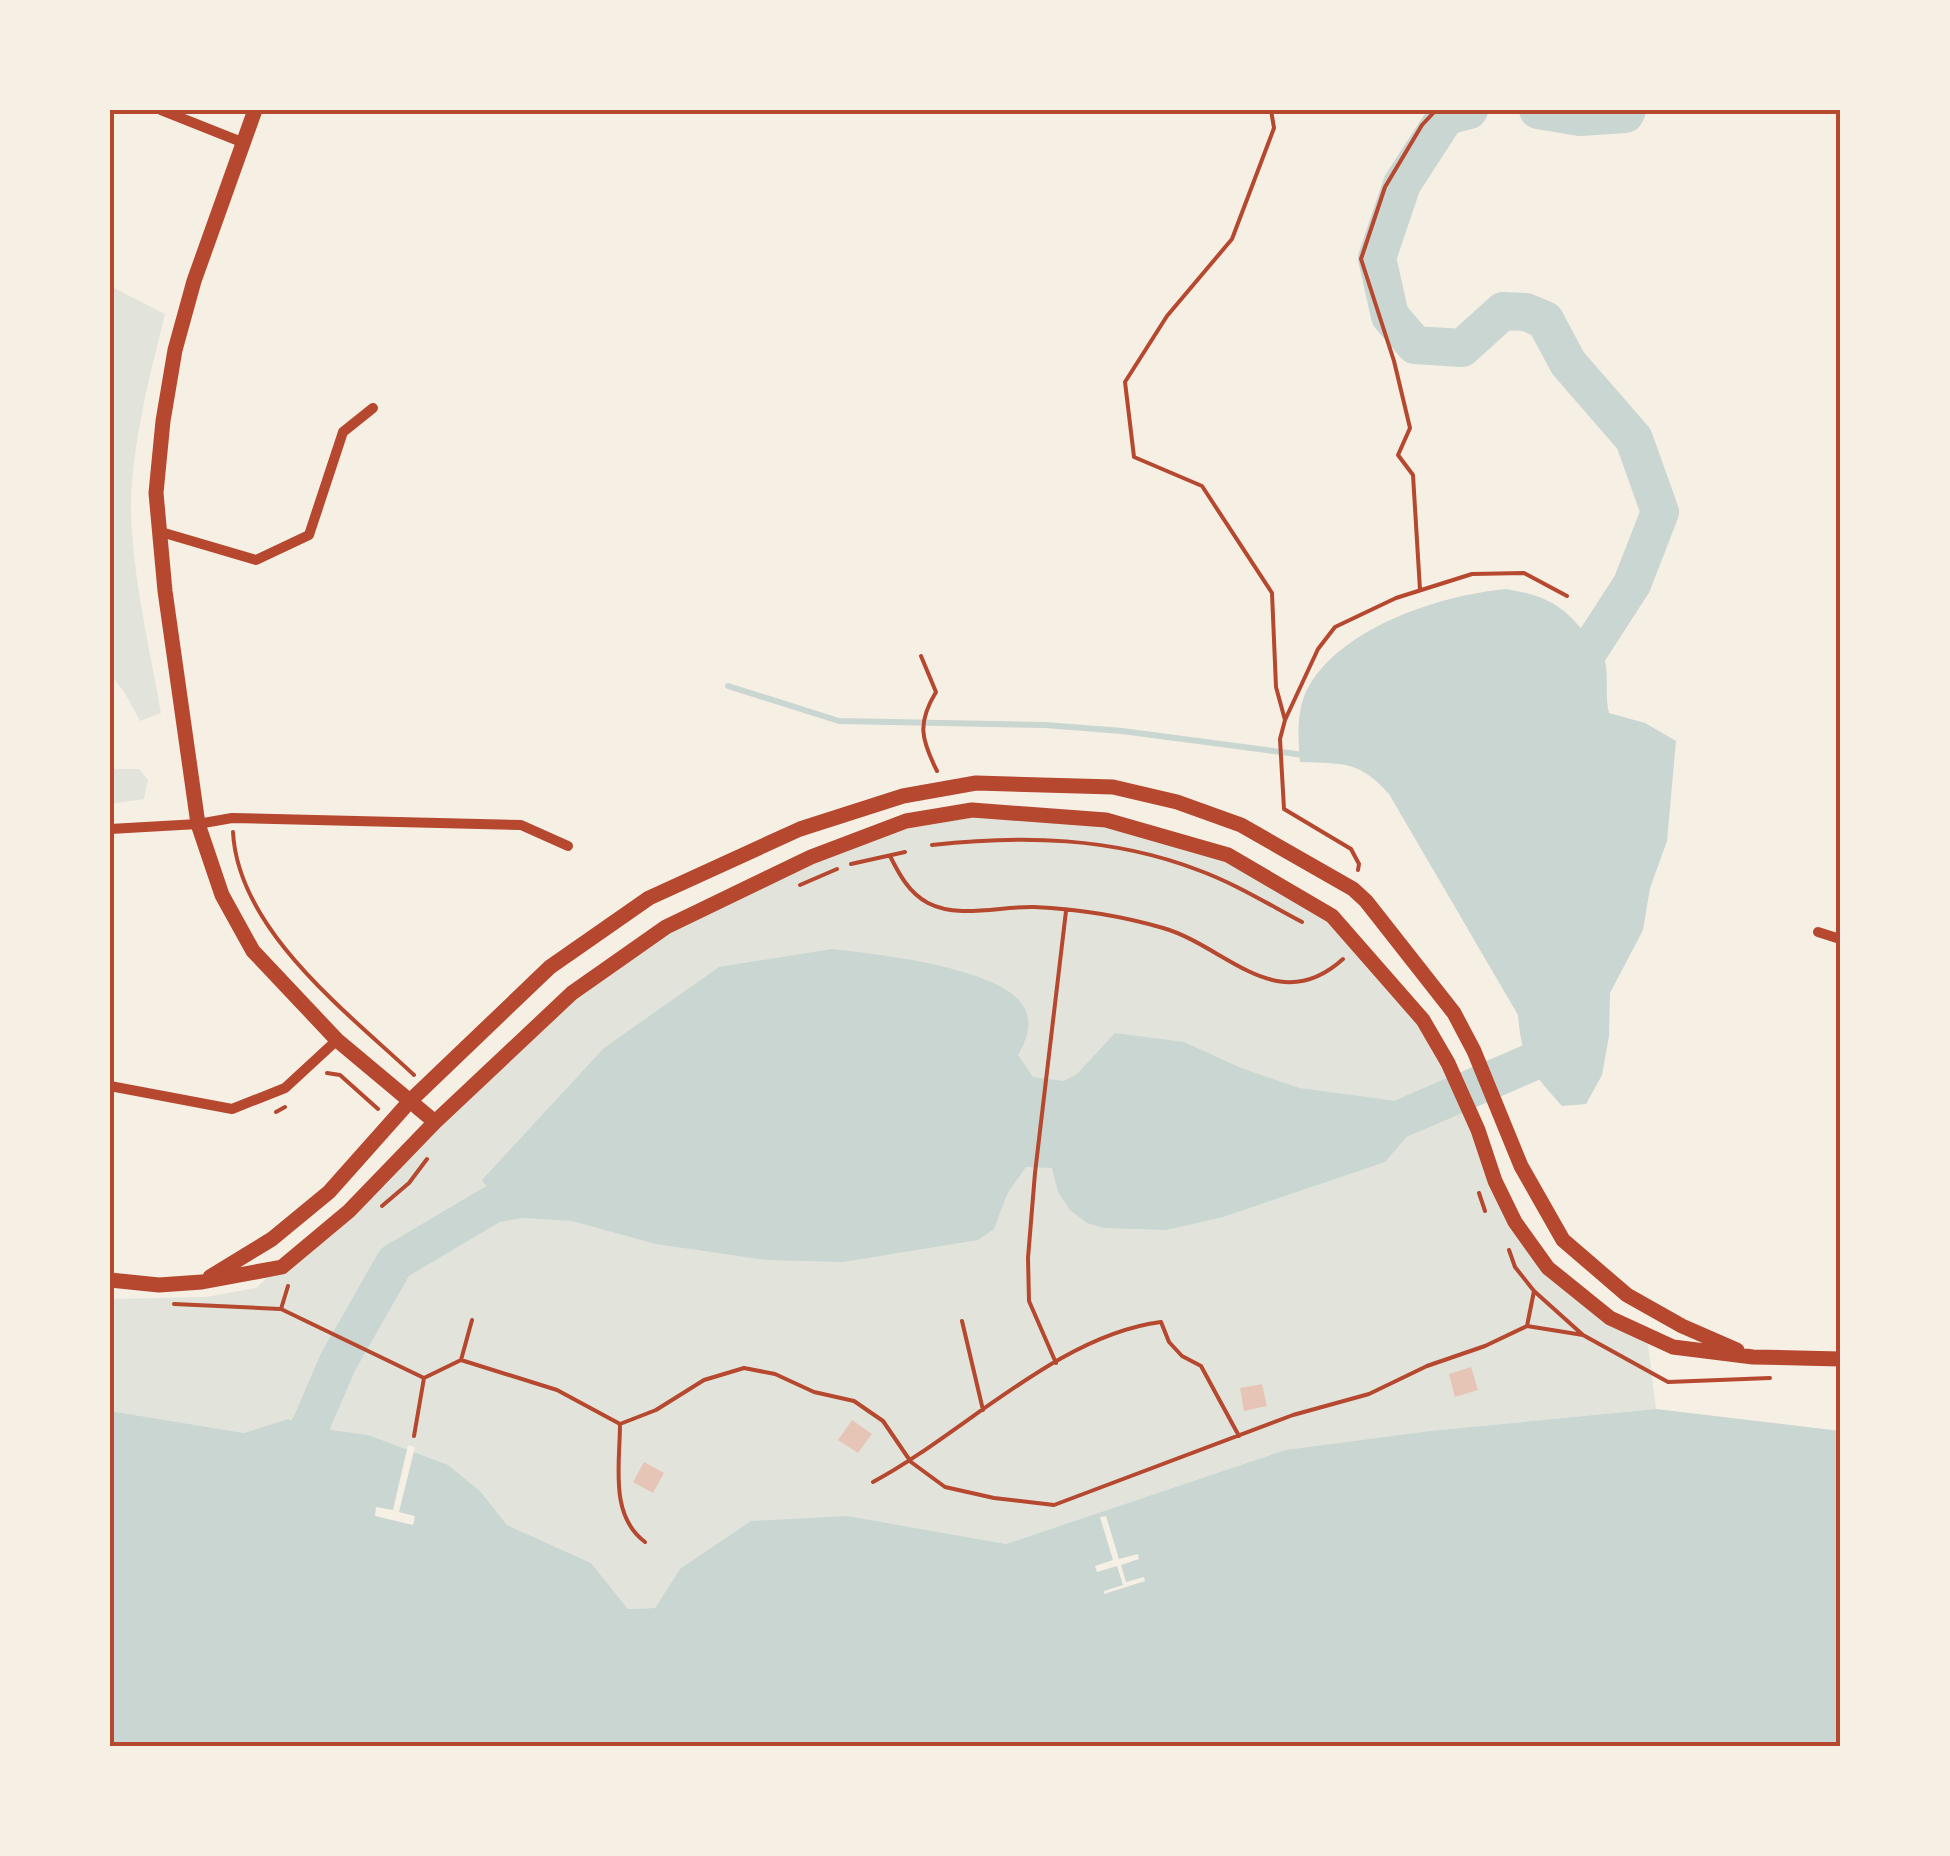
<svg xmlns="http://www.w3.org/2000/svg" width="1950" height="1856" font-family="Mulish,sans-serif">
  <rect width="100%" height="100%" fill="#f6efe4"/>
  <path fill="#e2e4dc" d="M 110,286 L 165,314 C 150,375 132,443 131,506 C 131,570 150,649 161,713 L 140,721 L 126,695 L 110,673 Z
    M 110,769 L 139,769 L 148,780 L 144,799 L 110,804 Z
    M 972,810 L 1106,820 L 1228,855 L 1332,916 L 1423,1020 L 1495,1181 L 1548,1268 L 1647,1336 L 1656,1409 L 1430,1431 L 1285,1450 L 1006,1544 L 848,1516 L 680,1569 L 655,1608 L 628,1609 L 591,1563 L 507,1525 L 481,1492 L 368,1435 L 310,1427 L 288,1419 L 244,1433 L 110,1411 L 110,1299 L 206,1297 L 256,1288 L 572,993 L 666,927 L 906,821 Z"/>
  <path fill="#c9d6d2" d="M 1506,589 C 1548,596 1565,606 1590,640 C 1596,648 1605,657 1606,666 C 1608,683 1605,697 1609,713 L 1645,723 L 1676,741 L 1667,841 L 1650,888 L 1643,930 L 1610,993 L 1609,1036 L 1602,1075 L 1586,1104 L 1562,1106 C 1531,1071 1522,1062 1518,1015 L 1389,794 C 1359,760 1343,764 1300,762 C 1298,737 1296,708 1309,686 C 1344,626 1442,595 1506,589 Z
    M 832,949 C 875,954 997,967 1022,1004 C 1034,1021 1027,1039 1018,1055 L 1033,1077 L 1064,1081 L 1077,1074 L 1115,1033 L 1184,1042 L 1241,1068 L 1299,1088 L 1404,1102 L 1416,1126 L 1385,1162 L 1223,1217 L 1166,1230 L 1104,1228 L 1087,1223 L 1070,1210 L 1058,1192 L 1052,1168 L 1026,1167 L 1007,1194 L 994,1229 L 978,1240 L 843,1262 L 766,1260 L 656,1244 L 572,1221 L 506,1217 L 482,1180 L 604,1048 L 719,967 Z
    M 1656,1409 L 1840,1431 L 1840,1746 L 110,1746 L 110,1411 L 244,1433 L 288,1419 L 310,1427 L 368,1435 L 448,1465 L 481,1492 L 507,1525 L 591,1563 L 628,1609 L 655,1608 L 680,1569 L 751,1521 L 848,1516 L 1006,1544 L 1285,1450 L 1430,1431 Z"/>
  <path fill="#f6efe4" d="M 408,1445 L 415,1447 L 399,1512 L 415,1516 L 413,1525 L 375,1516 L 376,1507 L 393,1510 Z
    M 1106,1516 L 1119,1559 L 1138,1554 L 1139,1559 L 1121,1565 L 1126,1582 L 1144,1577 L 1145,1581 L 1104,1594 L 1104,1591 L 1123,1585 L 1117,1566 L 1097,1572 L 1095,1566 L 1113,1560 L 1100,1517 Z"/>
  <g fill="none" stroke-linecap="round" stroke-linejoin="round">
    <path stroke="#c9d6d2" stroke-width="6" d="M 728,686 L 839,721 L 1045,725 L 1122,731 L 1304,755"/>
    <path stroke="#c9d6d2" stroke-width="38" d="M 1469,110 L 1446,116 L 1402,184 L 1377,258 L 1390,316 L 1415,345 L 1462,348 L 1503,311 L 1526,312 L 1545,320 L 1568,363 L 1634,439 L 1660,512 L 1632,584 L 1566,686
      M 1538,110 L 1580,117 L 1625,114 L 1627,110
      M 1363,1135 L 1565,1048 L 1565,1037
      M 280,1465 L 310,1427 L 338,1362 L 395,1262 L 493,1204 L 533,1196 L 543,1191"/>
  </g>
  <path fill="#e6c5b7" d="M 1471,1367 L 1478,1390 L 1455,1397 L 1449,1374 Z
    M 1262,1384 L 1267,1406 L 1244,1411 L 1240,1388 Z
    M 852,1420 L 872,1434 L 858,1453 L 838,1440 Z
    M 644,1462 L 664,1473 L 653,1493 L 633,1482 Z"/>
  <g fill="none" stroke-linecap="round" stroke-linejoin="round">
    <path stroke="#b5482f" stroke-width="4" d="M 1271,110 L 1274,128 L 1232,239 L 1167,316 L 1125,382 L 1134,457 L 1202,486 L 1272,593 L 1276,687 L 1285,720
      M 1420,590 L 1413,475 L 1398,455 L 1410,428 L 1394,361 L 1361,259 L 1385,187 L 1422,125 L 1436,110
      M 921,656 L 936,692 C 917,723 921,739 937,771
      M 233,832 C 238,930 347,1012 414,1075
      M 932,845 C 1022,835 1112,837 1198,870 C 1234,883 1268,904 1302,922
      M 890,856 C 899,874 909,893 928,903 C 958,919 1001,906 1034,907 C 1076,909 1122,916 1163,928 C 1226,946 1277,1019 1343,959
      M 851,864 L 905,852
      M 1358,870 L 1359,864 L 1351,849 L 1284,809 L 1280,739 L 1285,720 L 1318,649 L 1335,627 L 1396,598 L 1472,574 L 1524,573 L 1567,596
      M 800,885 L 837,869
      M 327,1073 L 340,1075 L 378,1109
      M 276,1112 L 285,1107
      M 1479,1193 L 1485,1211
      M 382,1206 L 409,1183 L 427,1159
      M 1509,1250 L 1515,1267 L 1534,1291 L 1527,1326
      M 288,1286 L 281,1309 L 424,1378 L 461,1360 L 557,1390 L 620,1424 L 656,1410 L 704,1380 L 744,1368 L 775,1374 L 814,1392 L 854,1401 L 883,1421 L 911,1462 L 945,1487 L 994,1498 L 1054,1505 L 1293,1415 L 1369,1394 L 1427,1366 L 1485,1346 L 1527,1326 L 1583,1335
      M 1534,1291 L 1583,1335 L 1668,1382 L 1770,1378
      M 174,1304 L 280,1309
      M 962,1321 L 983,1410
      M 461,1360 L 472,1320
      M 1056,1363 L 1029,1301 L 1028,1258 L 1035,1173 L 1066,911
      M 620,1424 C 620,1464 609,1515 645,1542
      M 414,1436 L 424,1378
      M 873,1482 C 963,1434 1058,1335 1161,1322 L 1169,1342 L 1182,1356 L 1201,1366 L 1239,1436"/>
    <path stroke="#b5482f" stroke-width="10" d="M 161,110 L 244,143
      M 161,532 L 256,560 L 309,535 L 343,432 L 373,408
      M 110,829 L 198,824 L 232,818 L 521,825 L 568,846
      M 1818,932 L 1840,939
      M 110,1086 L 232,1109 L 285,1088 L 337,1040"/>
    <path stroke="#b5482f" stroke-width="15" d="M 255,110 L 194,281 L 175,350 L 163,421 L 156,493 L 165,591 L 198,824 L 222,895 L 253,951 L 337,1040 L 435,1122
      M 210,1277 L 272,1239 L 329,1192 L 410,1101 L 550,967 L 649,898 L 800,829 L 903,796 L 976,783 L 1113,787 L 1177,802 L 1241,825 L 1353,889 L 1366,901 L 1454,1013 L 1474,1051 L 1521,1166 L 1563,1240 L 1627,1295 L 1682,1326 L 1737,1350
      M 110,1280 L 159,1285 L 202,1282 L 282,1267 L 349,1211 L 435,1122 L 572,993 L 666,927 L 811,857 L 906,821 L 972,810 L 1106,820 L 1228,855 L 1332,916 L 1423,1020 L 1448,1063 L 1478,1130 L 1495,1181 L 1515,1222 L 1548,1268 L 1610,1318 L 1673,1347 L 1753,1357 L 1840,1359"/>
  </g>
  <rect width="1950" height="1856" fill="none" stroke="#f6efe4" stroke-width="225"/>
  <rect x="112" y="112" width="1726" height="1632" fill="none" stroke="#b5482f" stroke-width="4"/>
</svg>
